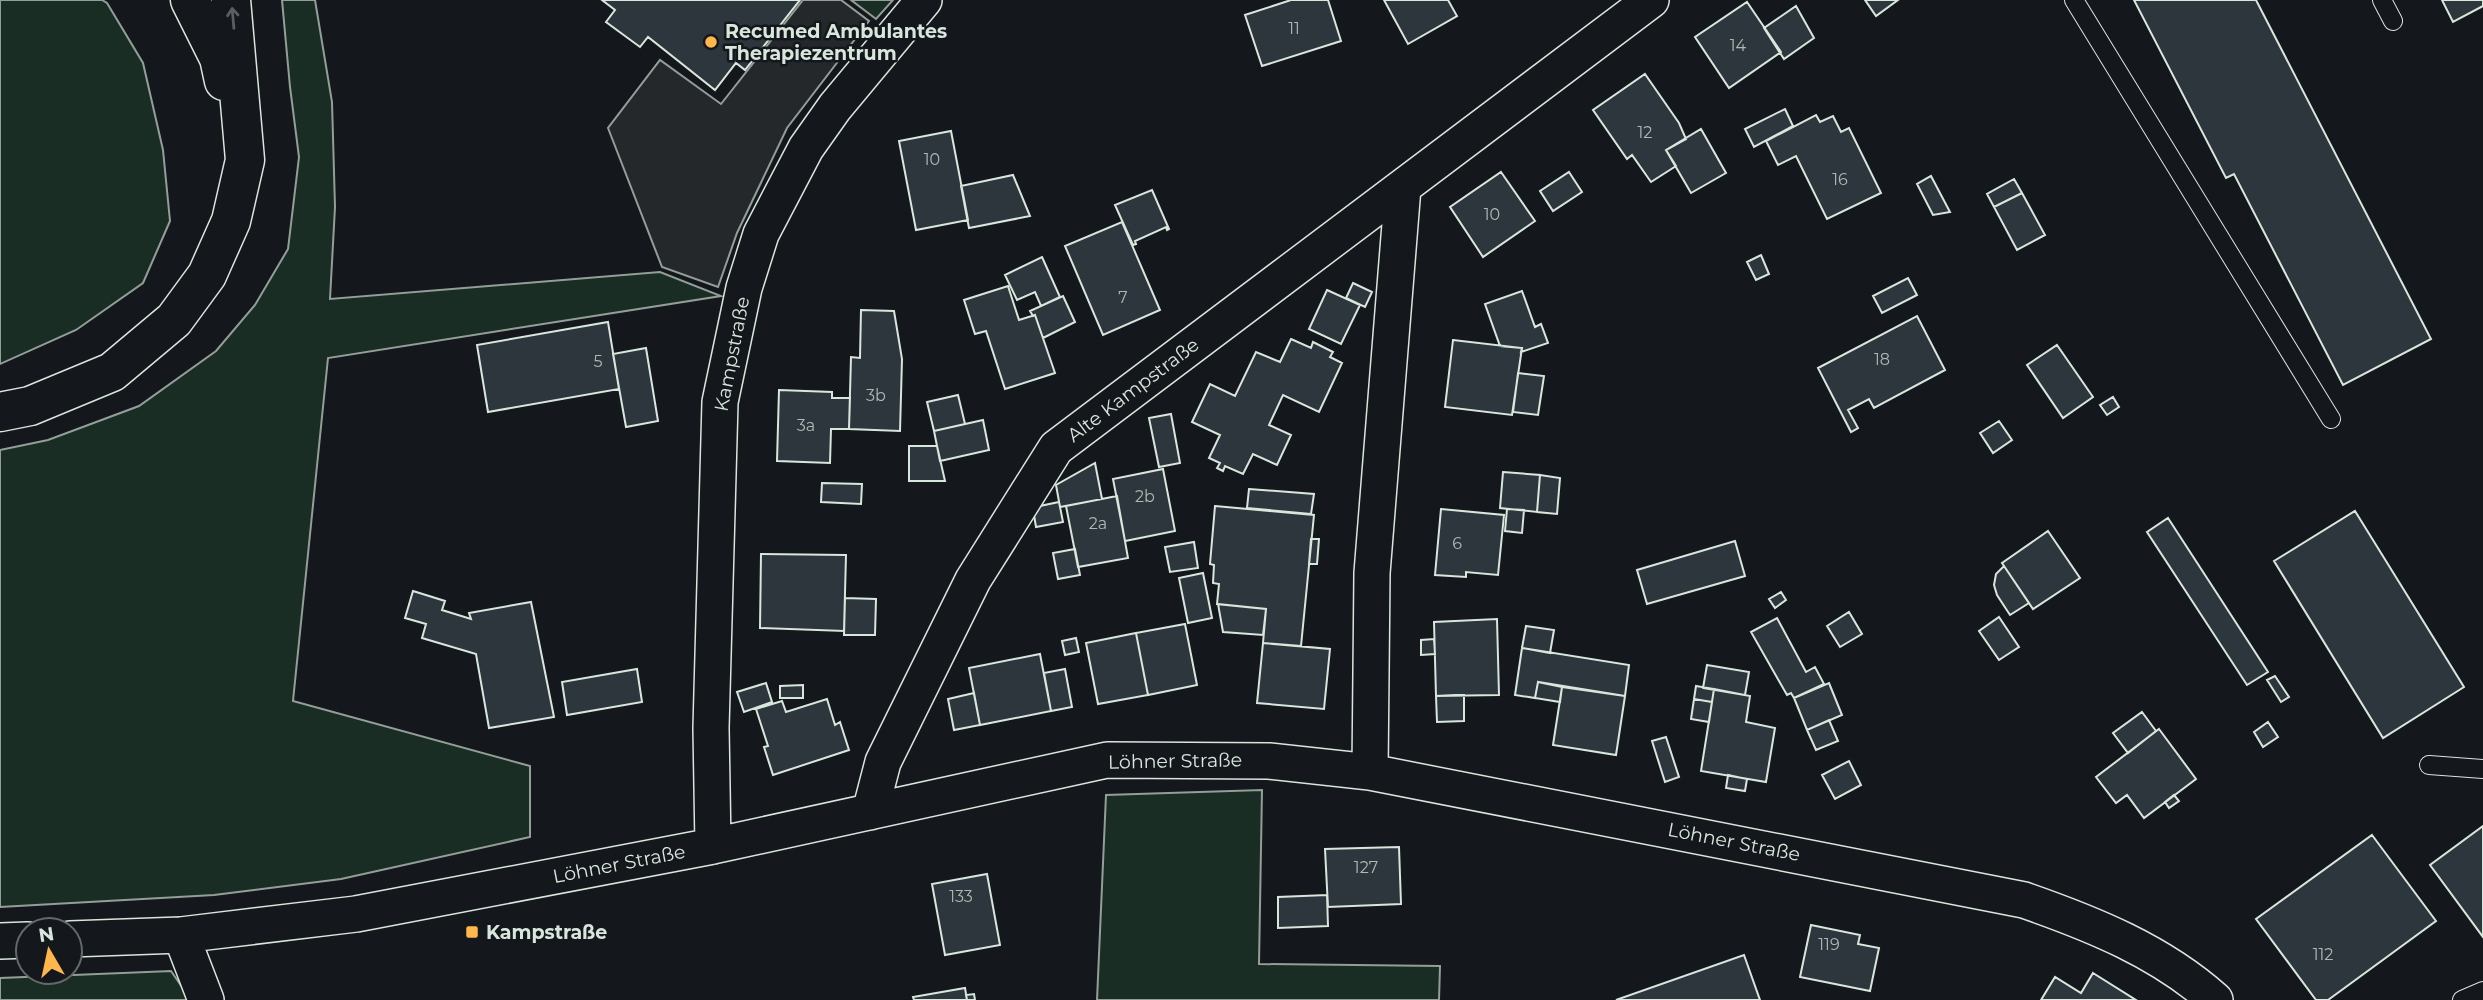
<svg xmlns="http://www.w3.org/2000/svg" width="2483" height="1000" font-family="Montserrat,sans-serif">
  <rect width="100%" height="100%" fill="#14181c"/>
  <path fill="#1a2d24" stroke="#939e99" stroke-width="2" d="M 0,0 L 102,0 L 107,3 L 143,63 L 163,150 L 170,221 L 143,283 L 76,330 L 0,364 Z
    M 282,0 L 315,0 L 332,102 L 335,207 L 330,299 L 660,272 L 721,296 L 328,358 L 293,701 L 530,766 L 530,837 L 341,879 L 214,895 L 0,907 L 0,450 L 48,440 L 139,406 L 216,351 L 255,305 L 288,249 L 299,157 L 290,87 Z
    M 851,0 L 893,0 L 876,19 Z
    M 1262,790 L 1259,964 L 1440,966 L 1439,1000 L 1097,1000 L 1106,795 Z
    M 171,971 L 191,1000 L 0,1000 L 0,978 Z"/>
  <path fill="#24282b" stroke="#939e99" stroke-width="2" d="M 803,0 L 841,0 L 869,21 L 787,128 L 737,233 L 718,287 L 662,267 L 608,128 L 660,60 L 721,104 Z"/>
  <path fill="#2c363c" stroke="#d8e6dc" stroke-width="2" d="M 602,0 L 800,0 L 745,70 L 736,63 L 715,90 L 648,37 L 640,47 L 606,22 L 615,10 Z
    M 1291,0 L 1328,0 L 1341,41 L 1262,66 L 1245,15 Z
    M 1384,0 L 1448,0 L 1457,16 L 1408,44 Z
    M 1865,0 L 1898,0 L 1876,16 Z
    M 2134,0 L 2256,0 L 2431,339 L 2343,385 L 2234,174 L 2226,178 Z
    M 2442,0 L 2483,0 L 2483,6 L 2453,22 Z
    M 1747,2 L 1781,52 L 1729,88 L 1695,37 Z
    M 1796,6 L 1814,38 L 1784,59 L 1764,28 Z
    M 1645,74 L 1679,123 L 1686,139 L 1666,150 L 1676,166 L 1651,182 L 1632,155 L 1627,159 L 1593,110 Z
    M 1785,109 L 1793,126 L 1754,147 L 1745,129 Z
    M 1816,115 L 1820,122 L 1833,116 L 1841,132 L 1849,128 L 1881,193 L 1827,219 L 1796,156 L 1778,165 L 1766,141 Z
    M 1701,129 L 1726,173 L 1691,193 L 1666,150 Z
    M 951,131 L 968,220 L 916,230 L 899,141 Z
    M 1501,172 L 1535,221 L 1483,257 L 1450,207 Z
    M 1569,172 L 1582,192 L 1553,211 L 1540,191 Z
    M 1013,175 L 1030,216 L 969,228 L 961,186 Z
    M 1931,176 L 1950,212 L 1933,215 L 1917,184 Z
    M 2014,179 L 2022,193 L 1994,207 L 1987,194 Z
    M 1152,190 L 1169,229 L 1167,230 L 1166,227 L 1135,241 L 1136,244 L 1133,245 L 1115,205 Z
    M 2022,193 L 2045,235 L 2017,250 L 1994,207 Z
    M 1122,222 L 1160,310 L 1103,335 L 1065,246 Z
    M 1761,255 L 1769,274 L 1756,280 L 1747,262 Z
    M 1042,257 L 1060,297 L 1041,306 L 1035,292 L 1017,300 L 1005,275 Z
    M 1908,278 L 1917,295 L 1882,313 L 1873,296 Z
    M 1353,283 L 1372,292 L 1365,307 L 1346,298 Z
    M 1008,286 L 1019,320 L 1035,315 L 1055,373 L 1005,389 L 986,331 L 975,334 L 964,300 Z
    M 1327,290 L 1360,305 L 1341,344 L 1309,329 Z
    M 1522,291 L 1535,327 L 1541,324 L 1548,343 L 1521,352 L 1522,348 L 1500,346 L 1485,304 Z
    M 1063,296 L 1075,322 L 1043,338 L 1035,315 L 1033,316 L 1030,311 Z
    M 861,310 L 894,311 L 902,359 L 900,431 L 849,429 L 851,357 L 860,358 Z
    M 1917,316 L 1945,370 L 1874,408 L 1869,399 L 1848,410 L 1858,428 L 1851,432 L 1818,368 Z
    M 608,322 L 619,389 L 488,412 L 477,345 Z
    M 1291,339 L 1311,348 L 1313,342 L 1333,352 L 1330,357 L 1342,363 L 1319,412 L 1283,395 L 1269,425 L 1291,435 L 1277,465 L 1253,454 L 1243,474 L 1225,466 L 1223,471 L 1217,468 L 1220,463 L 1209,458 L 1220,435 L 1192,422 L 1210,384 L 1235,396 L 1256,352 L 1280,362 Z
    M 1453,340 L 1522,348 L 1512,415 L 1445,407 Z
    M 2057,345 L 2093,397 L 2063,418 L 2027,365 Z
    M 646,348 L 658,421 L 626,427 L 613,354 Z
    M 1518,373 L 1544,376 L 1538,415 L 1513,412 Z
    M 779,390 L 832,392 L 832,398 L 850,398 L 849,429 L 831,429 L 830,463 L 777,461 Z
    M 958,395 L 965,424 L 934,431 L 927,402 Z
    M 2113,397 L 2119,407 L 2107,415 L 2100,405 Z
    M 1171,414 L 1180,463 L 1159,467 L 1149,418 Z
    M 983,420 L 989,450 L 940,461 L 934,431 Z
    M 1999,421 L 2012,440 L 1993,453 L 1980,433 Z
    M 909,446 L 937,446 L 945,481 L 909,481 Z
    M 1095,463 L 1102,499 L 1060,507 L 1056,485 Z
    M 1163,469 L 1175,531 L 1125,541 L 1113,479 Z
    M 1503,472 L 1540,475 L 1537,512 L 1500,508 Z
    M 1540,475 L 1560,478 L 1557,514 L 1537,512 Z
    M 822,483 L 862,484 L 861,504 L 821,502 Z
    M 1249,489 L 1314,494 L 1311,514 L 1247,508 Z
    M 1117,496 L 1128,558 L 1078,567 L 1066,506 Z
    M 1059,502 L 1063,522 L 1036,527 L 1034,515 L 1040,506 Z
    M 1215,506 L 1314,515 L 1301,646 L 1263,643 L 1266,609 L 1217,604 L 1219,584 L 1213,583 L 1214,565 L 1210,564 Z
    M 1441,509 L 1504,515 L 1498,575 L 1466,572 L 1466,577 L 1435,575 Z
    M 1507,509 L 1524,510 L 1522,533 L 1505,531 Z
    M 2355,511 L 2464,687 L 2383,738 L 2274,561 Z
    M 2168,518 L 2268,672 L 2247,685 L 2147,532 Z
    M 2048,531 L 2080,578 L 2033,609 L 2002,563 Z
    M 1311,539 L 1319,539 L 1317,564 L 1309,564 Z
    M 1735,541 L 1745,576 L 1647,604 L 1637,570 Z
    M 1194,542 L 1198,568 L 1170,572 L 1165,547 Z
    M 1075,549 L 1080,575 L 1058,579 L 1053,553 Z
    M 761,554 L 846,555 L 844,631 L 760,628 Z
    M 2004,566 L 2029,603 L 2010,615 L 1997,595 L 1994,585 L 1996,574 Z
    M 1203,573 L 1212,618 L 1188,623 L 1179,578 Z
    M 413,591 L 445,601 L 442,610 L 471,619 L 469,613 L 531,602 L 554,717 L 489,728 L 476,654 L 422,638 L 426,624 L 405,618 Z
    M 1781,592 L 1786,600 L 1775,608 L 1769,599 Z
    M 845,598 L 876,599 L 875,635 L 844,635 Z
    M 1218,604 L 1266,609 L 1263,635 L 1223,632 Z
    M 1849,612 L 1862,634 L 1840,647 L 1827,626 Z
    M 1999,617 L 2019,647 L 1999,660 L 1979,631 Z
    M 1777,618 L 1806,672 L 1815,667 L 1824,684 L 1794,698 L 1791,693 L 1787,695 L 1751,632 Z
    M 1497,619 L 1499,695 L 1436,696 L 1434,622 Z
    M 1185,624 L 1197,685 L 1148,695 L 1136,633 Z
    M 1526,626 L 1554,630 L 1550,653 L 1522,648 Z
    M 1136,633 L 1148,695 L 1098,704 L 1086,643 Z
    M 1076,638 L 1079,652 L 1065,655 L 1062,641 Z
    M 1434,639 L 1435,654 L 1421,655 L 1421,640 Z
    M 1263,643 L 1330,649 L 1324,709 L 1257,703 Z
    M 1522,648 L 1629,665 L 1625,696 L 1538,682 L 1535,698 L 1515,695 Z
    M 1040,654 L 1051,711 L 980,725 L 969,668 Z
    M 1707,665 L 1749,672 L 1745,695 L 1703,688 Z
    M 637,669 L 642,702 L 567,715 L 562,682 Z
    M 1065,669 L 1072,707 L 1051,711 L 1044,673 Z
    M 2275,676 L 2289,697 L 2281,702 L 2267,680 Z
    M 1538,682 L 1562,687 L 1560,702 L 1535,698 Z
    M 766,683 L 772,702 L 744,712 L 737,692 Z
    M 1829,683 L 1842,715 L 1807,730 L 1794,698 Z
    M 803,685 L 803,698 L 780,698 L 780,686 Z
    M 1696,686 L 1714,689 L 1712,702 L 1694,699 Z
    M 1562,687 L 1625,696 L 1616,755 L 1553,745 Z
    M 1714,689 L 1750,696 L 1746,722 L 1775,728 L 1766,782 L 1701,771 Z
    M 974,693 L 980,725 L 954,730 L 948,699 Z
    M 1464,695 L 1464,721 L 1437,722 L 1436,696 Z
    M 827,699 L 835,725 L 840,722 L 849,750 L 773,775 L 764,747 L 768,746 L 756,709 L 782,701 L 786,712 Z
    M 1694,699 L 1712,702 L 1709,722 L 1691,719 Z
    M 2142,712 L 2156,731 L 2128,753 L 2113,733 Z
    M 1829,720 L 1838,741 L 1816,750 L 1807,730 Z
    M 2268,722 L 2278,737 L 2263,747 L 2254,732 Z
    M 2159,729 L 2196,779 L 2144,818 L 2127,795 L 2116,803 L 2096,777 Z
    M 1666,737 L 1679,777 L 1665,782 L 1652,741 Z
    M 1849,761 L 1861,785 L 1835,799 L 1822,775 Z
    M 1728,775 L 1747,779 L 1745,791 L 1726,788 Z
    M 2174,795 L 2179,801 L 2169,808 L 2165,802 Z
    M 2483,826 L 2483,937 L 2430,865 Z
    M 2372,835 L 2436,921 L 2328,1000 L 2316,1000 L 2256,919 Z
    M 1399,847 L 1401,904 L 1328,907 L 1325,849 Z
    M 987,874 L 1000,945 L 945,955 L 932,884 Z
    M 1327,895 L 1328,926 L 1278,928 L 1278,897 Z
    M 1811,925 L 1860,935 L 1858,944 L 1879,948 L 1870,991 L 1800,977 Z
    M 1744,955 L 1760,1000 L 1616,1000 Z
    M 2093,973 L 2136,1000 L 2041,1000 L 2055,977 L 2081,993 Z
    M 965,988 L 967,1000 L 914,1000 L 913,997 Z
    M 974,994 L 975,1000 L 967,1000 L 966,995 Z"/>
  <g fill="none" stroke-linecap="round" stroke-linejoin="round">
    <g stroke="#d8e6dc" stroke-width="20">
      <path id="service" d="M 2074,0 L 2331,419
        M 2382,0 L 2393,21
        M 2429,765 L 2483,769
        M 2462,1000 L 2483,991"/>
    </g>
    <g stroke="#d8e6dc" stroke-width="38">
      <path id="minor" d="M 1370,772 L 1372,573 L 1403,187
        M 870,812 L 883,762 L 973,580 L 1056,448 L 1651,0
        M 713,846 L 711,728 L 720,402 L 744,288 L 761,234 L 806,148 L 835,107 L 924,0
        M 181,935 L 206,1000
        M 70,939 L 181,935 L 356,914 L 713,846 L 1107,760 L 1269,761 L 1370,772 L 2024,900 C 2093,924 2160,951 2215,1000
        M 0,941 L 28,940"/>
    </g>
    <g stroke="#d8e6dc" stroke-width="41">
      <path id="trunk" d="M 190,0 L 219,58 L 224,81
        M 0,412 L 30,406 L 112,372 L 174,320 L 207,275 L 231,221 L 245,160 L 231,0"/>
    </g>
    <use href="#service" stroke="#14181c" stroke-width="18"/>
    <use href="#minor" stroke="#14181c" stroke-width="35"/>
    <use href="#trunk" stroke="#14181c" stroke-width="38"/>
  </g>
  <defs><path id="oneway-shaft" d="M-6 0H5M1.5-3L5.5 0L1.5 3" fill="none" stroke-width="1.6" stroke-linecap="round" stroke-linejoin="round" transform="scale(1.75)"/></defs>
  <use stroke="#59605f" href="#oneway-shaft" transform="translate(233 18) rotate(-95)"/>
  <g fill="#ffb74d" stroke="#14181c" stroke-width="2.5">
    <circle cx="711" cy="42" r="7"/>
    <rect x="465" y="925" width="14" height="14" rx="3.5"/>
  </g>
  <g text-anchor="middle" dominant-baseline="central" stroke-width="5" stroke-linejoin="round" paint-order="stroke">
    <g font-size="16" fill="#adbab4">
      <text x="1294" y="28">11</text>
      <text x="1738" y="45">14</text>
      <text x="1645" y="132">12</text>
      <text x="932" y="159">10</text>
      <text x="1840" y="179">16</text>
      <text x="1492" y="214">10</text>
      <text x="1123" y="297">7</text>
      <text x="1882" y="359">18</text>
      <text x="598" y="361">5</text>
      <text x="876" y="395">3b</text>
      <text x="806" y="425">3a</text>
      <text x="1145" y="496">2b</text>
      <text x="1098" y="523">2a</text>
      <text x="1457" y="543">6</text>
      <text x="1366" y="867">127</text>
      <text x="961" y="896">133</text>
      <text x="1829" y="944">119</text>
      <text x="2323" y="954">112</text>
    </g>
    <g font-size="19" font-weight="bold" fill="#d8e6dc" stroke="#14181c" text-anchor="start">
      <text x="725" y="31">Recumed Ambulantes<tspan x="725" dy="22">Therapiezentrum</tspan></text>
      <text x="486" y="932">Kampstraße</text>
    </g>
    <g font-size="19" fill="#d8e6dc" stroke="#14181c">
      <text transform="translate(732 354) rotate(-79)">Kampstraße</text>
      <text transform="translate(1133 390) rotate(-37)">Alte Kampstraße</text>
      <text transform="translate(1175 761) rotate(-1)">Löhner Straße</text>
      <text transform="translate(1734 842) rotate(11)">Löhner Straße</text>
      <text transform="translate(619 864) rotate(-11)">Löhner Straße</text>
    </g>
  </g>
  <g transform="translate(49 951) rotate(351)"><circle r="33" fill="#14181c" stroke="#626a69" stroke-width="2"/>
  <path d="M0-5L12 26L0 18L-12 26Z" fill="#ffb74d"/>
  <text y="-10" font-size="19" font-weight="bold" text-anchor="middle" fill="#d8e6dc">N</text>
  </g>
</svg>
